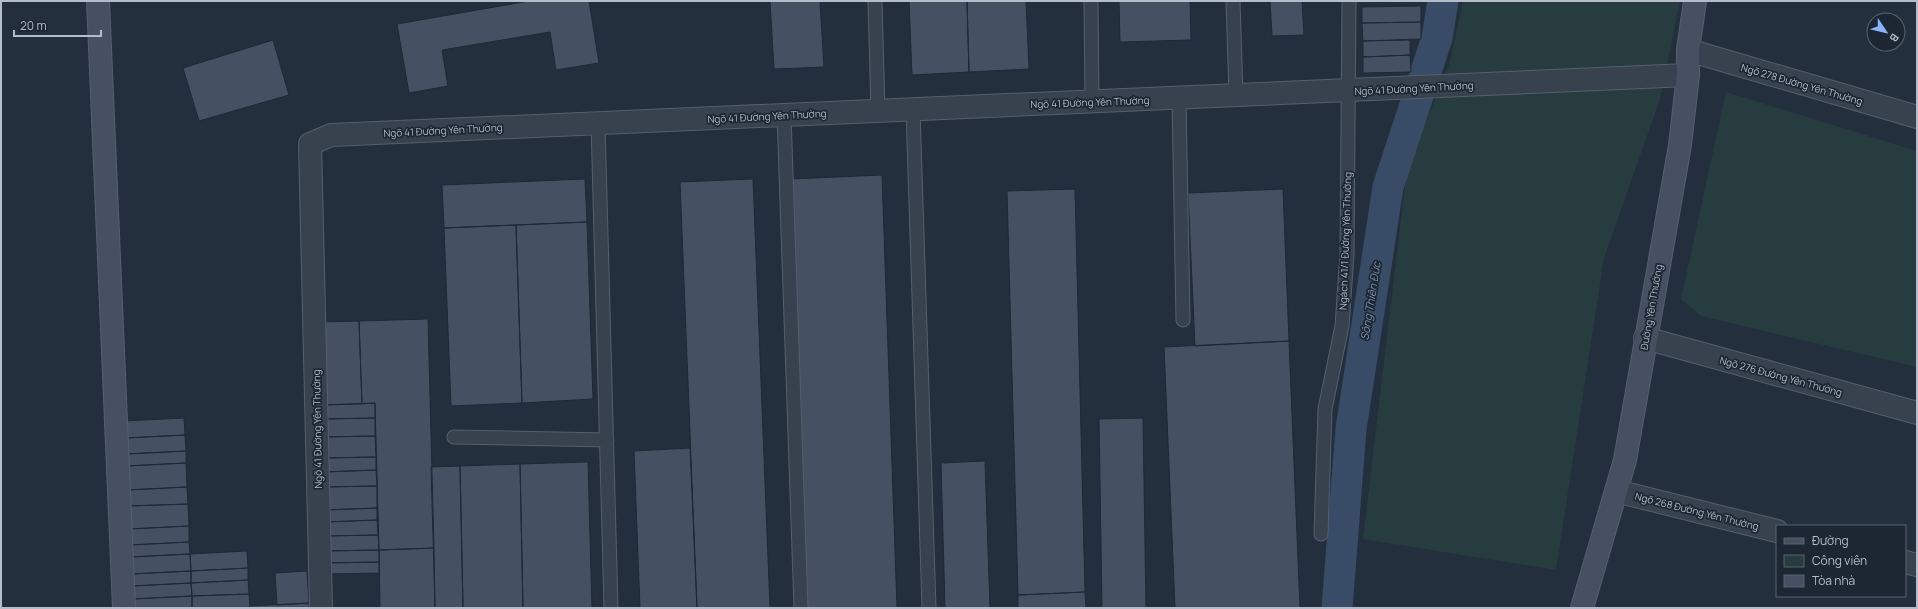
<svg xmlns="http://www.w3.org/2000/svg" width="1918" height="609" font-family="Manrope,sans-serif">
  <rect width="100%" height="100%" fill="#242f3e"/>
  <path fill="#263c3f" d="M 1463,1 L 1680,1 L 1660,99 L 1604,258 L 1556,570 L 1363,539 L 1407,168 L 1449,65 Z
    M 1726,92 L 1917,151 L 1917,367 L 1701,316 L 1681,299 Z"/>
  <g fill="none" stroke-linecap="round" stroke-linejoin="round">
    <path stroke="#394c67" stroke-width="31" d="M 1337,608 L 1351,429 L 1388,187 L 1437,38 L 1443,1"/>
  </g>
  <path fill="#455162" stroke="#1f2835" d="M 529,1 L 589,1 L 599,63 L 556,70 L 550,32 L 442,50 L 448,86 L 409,93 L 397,24 Z
    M 770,1 L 820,1 L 824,67 L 774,69 Z
    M 909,1 L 967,1 L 969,72 L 912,75 Z
    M 967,1 L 1026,1 L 1029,69 L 969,72 Z
    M 1119,1 L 1190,1 L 1191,40 L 1120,42 Z
    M 1270,1 L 1302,1 L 1304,35 L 1272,36 Z
    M 1421,6 L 1421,22 L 1362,23 L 1362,7 Z
    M 1421,22 L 1421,39 L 1363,41 L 1362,23 Z
    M 273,40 L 289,95 L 199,121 L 183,68 Z
    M 1410,40 L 1410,55 L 1363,57 L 1363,41 Z
    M 1410,55 L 1411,72 L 1363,73 L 1363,57 Z
    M 882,175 L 897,608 L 807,608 L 792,179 Z
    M 585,179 L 587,222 L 444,228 L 442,185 Z
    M 753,179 L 770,608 L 697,608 L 680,182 Z
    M 1075,189 L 1085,592 L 1018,595 L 1007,191 Z
    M 1283,189 L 1289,341 L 1195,346 L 1188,193 Z
    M 587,222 L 593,399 L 522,403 L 516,225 Z
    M 516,225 L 522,403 L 451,406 L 444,228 Z
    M 428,319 L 434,548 L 379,550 L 375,403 L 362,404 L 359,321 Z
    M 359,321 L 362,404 L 322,405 L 320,322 Z
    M 1289,341 L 1300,608 L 1175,608 L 1164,347 Z
    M 375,403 L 375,418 L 323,419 L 322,405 Z
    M 184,418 L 185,435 L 125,438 L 124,421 Z
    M 375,418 L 375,436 L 323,437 L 323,419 Z
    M 1143,418 L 1146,608 L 1102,608 L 1099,419 Z
    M 185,435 L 186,451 L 126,454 L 125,438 Z
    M 375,436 L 376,457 L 324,458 L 323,437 Z
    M 690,448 L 697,608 L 640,608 L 634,451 Z
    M 186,451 L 186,463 L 126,466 L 126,454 Z
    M 376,457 L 376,470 L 324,472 L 324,458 Z
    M 985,461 L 990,608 L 945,608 L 941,463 Z
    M 588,462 L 592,608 L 523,608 L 520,464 Z
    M 186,463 L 187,487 L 127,490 L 126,466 Z
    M 520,464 L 523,608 L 463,608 L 460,466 Z
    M 460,466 L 463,608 L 435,608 L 431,467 Z
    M 376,470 L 377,486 L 324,487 L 324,472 Z
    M 377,486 L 377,508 L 325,510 L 324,487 Z
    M 187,487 L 188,504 L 128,506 L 127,490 Z
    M 188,504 L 189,526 L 129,529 L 128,506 Z
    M 377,508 L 377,520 L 325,522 L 325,510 Z
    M 377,520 L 378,535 L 325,536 L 325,522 Z
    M 189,526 L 189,542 L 130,545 L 129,529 Z
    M 378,535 L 379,550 L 326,551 L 325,536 Z
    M 189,542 L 190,554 L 130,557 L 130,545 Z
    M 434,548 L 435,608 L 380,608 L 379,550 Z
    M 379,550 L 379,562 L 326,563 L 326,551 Z
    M 247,551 L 248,568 L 191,571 L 190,554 Z
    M 190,554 L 191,571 L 131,574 L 130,557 Z
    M 379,562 L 379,573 L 326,574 L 326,563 Z
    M 248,568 L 248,580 L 191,583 L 191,571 Z
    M 191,571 L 191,583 L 132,586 L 131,574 Z
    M 307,571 L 309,603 L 277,605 L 275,573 Z
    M 248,580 L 249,594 L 192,596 L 191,583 Z
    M 191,583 L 192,596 L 132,599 L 132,586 Z
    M 1085,592 L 1086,608 L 1018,608 L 1018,595 Z
    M 249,594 L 250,608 L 192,608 L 192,596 Z
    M 192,596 L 192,608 L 132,608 L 132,599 Z
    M 309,603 L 309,608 L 250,608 L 250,606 Z"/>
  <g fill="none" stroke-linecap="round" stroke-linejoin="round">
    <g stroke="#565f6c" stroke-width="15">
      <path id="lane" d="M 875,1 L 878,111
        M 1091,1 L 1092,101
        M 1233,1 L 1236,95
        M 1179,98 L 1183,320
        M 913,110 L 929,608
        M 784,115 L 801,608
        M 598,123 L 611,608
        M 454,437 L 607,440
        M 1321,534 L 1325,409 L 1342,326 L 1347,254 L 1349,1"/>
    </g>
    <g stroke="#565f6c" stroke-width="24">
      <path id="street" d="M 1688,50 L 1917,117
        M 1645,338 L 1917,413
        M 1616,491 L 1777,531
        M 1905,562 L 1917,565
        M 321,608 L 310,144 L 331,135 L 1688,75"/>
    </g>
    <g stroke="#565f6c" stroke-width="24">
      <path id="secondary" d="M 98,1 L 124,608
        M 1582,608 L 1625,460 L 1680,145 L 1688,75 L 1688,50 L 1695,1"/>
    </g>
    <use href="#lane" stroke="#38414e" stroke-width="13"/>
    <use href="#street" stroke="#38414e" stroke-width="22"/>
    <use href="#secondary" stroke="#465061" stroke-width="22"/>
  </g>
  <g text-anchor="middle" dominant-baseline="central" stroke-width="3.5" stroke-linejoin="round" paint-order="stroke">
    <g font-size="10" fill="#b4bcc9" stroke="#1d2633">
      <text transform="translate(1802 84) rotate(16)">Ngõ 278 Đường Yên Thường</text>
      <text transform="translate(1414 88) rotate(-3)">Ngõ 41 Đường Yên Thường</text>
      <text transform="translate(1090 102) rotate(-2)">Ngõ 41 Đường Yên Thường</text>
      <text transform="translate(767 116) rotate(-3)">Ngõ 41 Đường Yên Thường</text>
      <text transform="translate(443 130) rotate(-3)">Ngõ 41 Đường Yên Thường</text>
      <text transform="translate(1345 241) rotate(-88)">Ngách 41/1 Đường Yên Thường</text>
      <text transform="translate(1651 307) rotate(-80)">Đường Yên Thường</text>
      <text transform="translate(1781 376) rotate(15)">Ngõ 276 Đường Yên Thường</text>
      <text transform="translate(317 429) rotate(-91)">Ngõ 41 Đường Yên Thường</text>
      <text transform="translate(1697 511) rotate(14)">Ngõ 268 Đường Yên Thường</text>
    </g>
    <g font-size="11" font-style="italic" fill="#7c92b1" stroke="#1d2633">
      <text transform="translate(1370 301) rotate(-81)">Sông Thiên Đức</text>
    </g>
  </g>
  <rect width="1918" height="609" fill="none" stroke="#b4bcc9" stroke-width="4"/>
  <rect x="1776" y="525" width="130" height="72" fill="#1d2633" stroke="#59626f"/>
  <rect x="1784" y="538" width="20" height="6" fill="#465061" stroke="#59626f"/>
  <text x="1812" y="545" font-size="12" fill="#b4bcc9">Đường</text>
  <rect x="1784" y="555" width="20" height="12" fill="#263c3f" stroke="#59626f"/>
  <text x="1812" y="565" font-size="12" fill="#b4bcc9">Công viên</text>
  <rect x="1784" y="575" width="20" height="12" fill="#455162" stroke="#59626f"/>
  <text x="1812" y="585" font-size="12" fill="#b4bcc9">Tòa nhà</text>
  <g transform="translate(1886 32) rotate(125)"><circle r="19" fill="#1d2633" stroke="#59626f"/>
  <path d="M0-3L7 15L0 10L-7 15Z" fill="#8ab4f8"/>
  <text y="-6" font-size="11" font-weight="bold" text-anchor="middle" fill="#b4bcc9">B</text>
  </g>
  <path d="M14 30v6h87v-6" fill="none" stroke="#b4bcc9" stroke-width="2"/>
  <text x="20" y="30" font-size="12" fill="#b4bcc9" stroke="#1d2633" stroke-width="3" paint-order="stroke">20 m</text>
</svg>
